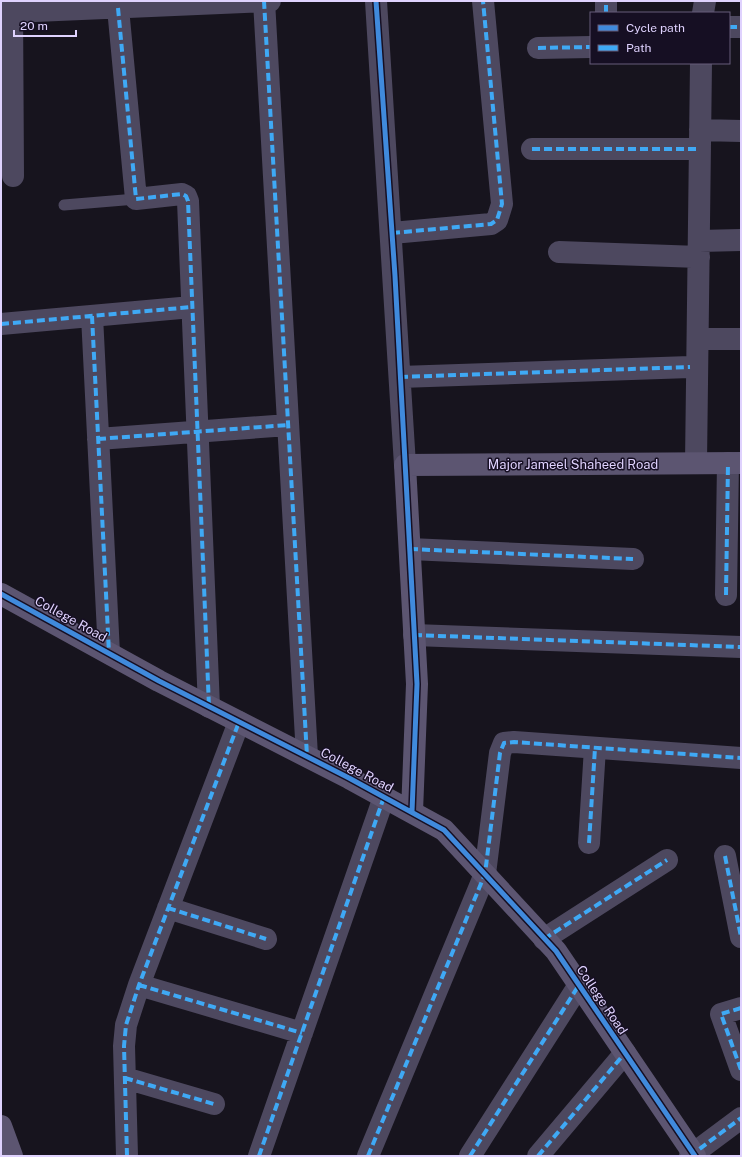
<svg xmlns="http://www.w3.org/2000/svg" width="742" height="1157" font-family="'Public Sans',sans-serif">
  <rect width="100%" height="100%" fill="#17141e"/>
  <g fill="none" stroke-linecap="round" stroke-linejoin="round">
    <path stroke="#4d485f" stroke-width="11" d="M 64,205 L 136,199"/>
    <path stroke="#4d485f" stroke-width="22" d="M 264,1 L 307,756
      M 376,1 L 405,465
      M 12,4 L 13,176
      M 118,8 L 136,199 L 182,194 L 186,196 L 188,201 L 209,707
      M 12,12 L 270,1
      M 606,13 L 606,1
      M 703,13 L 705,1
      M 729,27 L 741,27
      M 538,48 L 591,47
      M 700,130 L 741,131
      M 532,149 L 700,149
      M 392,233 L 491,224 L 497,220 L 502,204 L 483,1
      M 699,241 L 741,240
      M 559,252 L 699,257
      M 92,316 L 109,653
      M 1,324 L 192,307
      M 698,339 L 741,339
      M 400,377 L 690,367
      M 98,439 L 288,425
      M 696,463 L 701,63
      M 410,549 L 633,559
      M 726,595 L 728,463
      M 414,635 L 741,647
      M 589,843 L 595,748
      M 725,856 L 741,937
      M 168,908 L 266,939
      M 544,939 L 667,860
      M 139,985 L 302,1033
      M 741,1008 L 721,1014 L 741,1070
      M 125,1078 L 214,1104
      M 127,1156 L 124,1046 L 126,1025 L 139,985 L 239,722
      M 259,1156 L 384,797
      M 368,1156 L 485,874 L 500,753 L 504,743 L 514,742 L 741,758
      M 470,1156 L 579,985
      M 538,1156 L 625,1053
      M 690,1156 L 741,1118"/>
    <path stroke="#5c5571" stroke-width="22" d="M 1,594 L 159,681 L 349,778 L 444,830 L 556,951 L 695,1156
      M 412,812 L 417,684 L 405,465 L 741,463
      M 1,1126 L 12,1156"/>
    <path stroke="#3fa9f5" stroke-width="4" stroke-dasharray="8 4" stroke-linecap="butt" d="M 264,1 L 307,756
      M 118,8 L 136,199 L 182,194 L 186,196 L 188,201 L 209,707
      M 606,13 L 606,1
      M 729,27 L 741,27
      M 538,48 L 591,47
      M 532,149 L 700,149
      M 392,233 L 491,224 L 497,220 L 502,204 L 483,1
      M 92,316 L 109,653
      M 1,324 L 192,307
      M 400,377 L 690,367
      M 98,439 L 288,425
      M 410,549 L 633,559
      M 726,595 L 728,463
      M 414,635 L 741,647
      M 589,843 L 595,748
      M 725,856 L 741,937
      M 168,908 L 266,939
      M 544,939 L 667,860
      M 139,985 L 302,1033
      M 741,1008 L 721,1014 L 741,1070
      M 125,1078 L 214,1104
      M 127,1156 L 124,1046 L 126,1025 L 139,985 L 239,722
      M 259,1156 L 384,797
      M 368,1156 L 485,874 L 500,753 L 504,743 L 514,742 L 741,758
      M 470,1156 L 579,985
      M 538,1156 L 625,1053
      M 690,1156 L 741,1118"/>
    <g stroke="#160f23" stroke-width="8">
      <path id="cycleway" d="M 376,1 L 395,276 L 417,684 L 412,812
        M 1,594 L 159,681 L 349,778 L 444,830 L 556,951 L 695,1156"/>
    </g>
    <use href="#cycleway" stroke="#408adc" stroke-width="5"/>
  </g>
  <g text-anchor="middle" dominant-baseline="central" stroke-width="3" stroke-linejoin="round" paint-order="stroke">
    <g font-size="13" fill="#dfd2fe" stroke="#160f23">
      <text x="573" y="464">Major Jameel Shaheed Road</text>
      <text transform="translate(71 619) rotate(29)">College Road</text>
      <text transform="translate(357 770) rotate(28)">College Road</text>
      <text transform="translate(602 1000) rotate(56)">College Road</text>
    </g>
  </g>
  <rect width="742" height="1157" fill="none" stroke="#dfd2fe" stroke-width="4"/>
  <rect x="590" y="12" width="140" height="52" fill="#160f23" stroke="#665d7b"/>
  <rect x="598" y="25" width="20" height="6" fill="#408adc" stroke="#665d7b"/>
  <text x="626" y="32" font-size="12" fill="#dfd2fe">Cycle path</text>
  <rect x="598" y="45" width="20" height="6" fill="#3fa9f5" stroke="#665d7b"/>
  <text x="626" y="52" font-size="12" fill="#dfd2fe">Path</text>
  <path d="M14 30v6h62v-6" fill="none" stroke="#dfd2fe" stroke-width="2"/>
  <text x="20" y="30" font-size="12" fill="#dfd2fe" stroke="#160f23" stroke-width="3" paint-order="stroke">20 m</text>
</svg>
